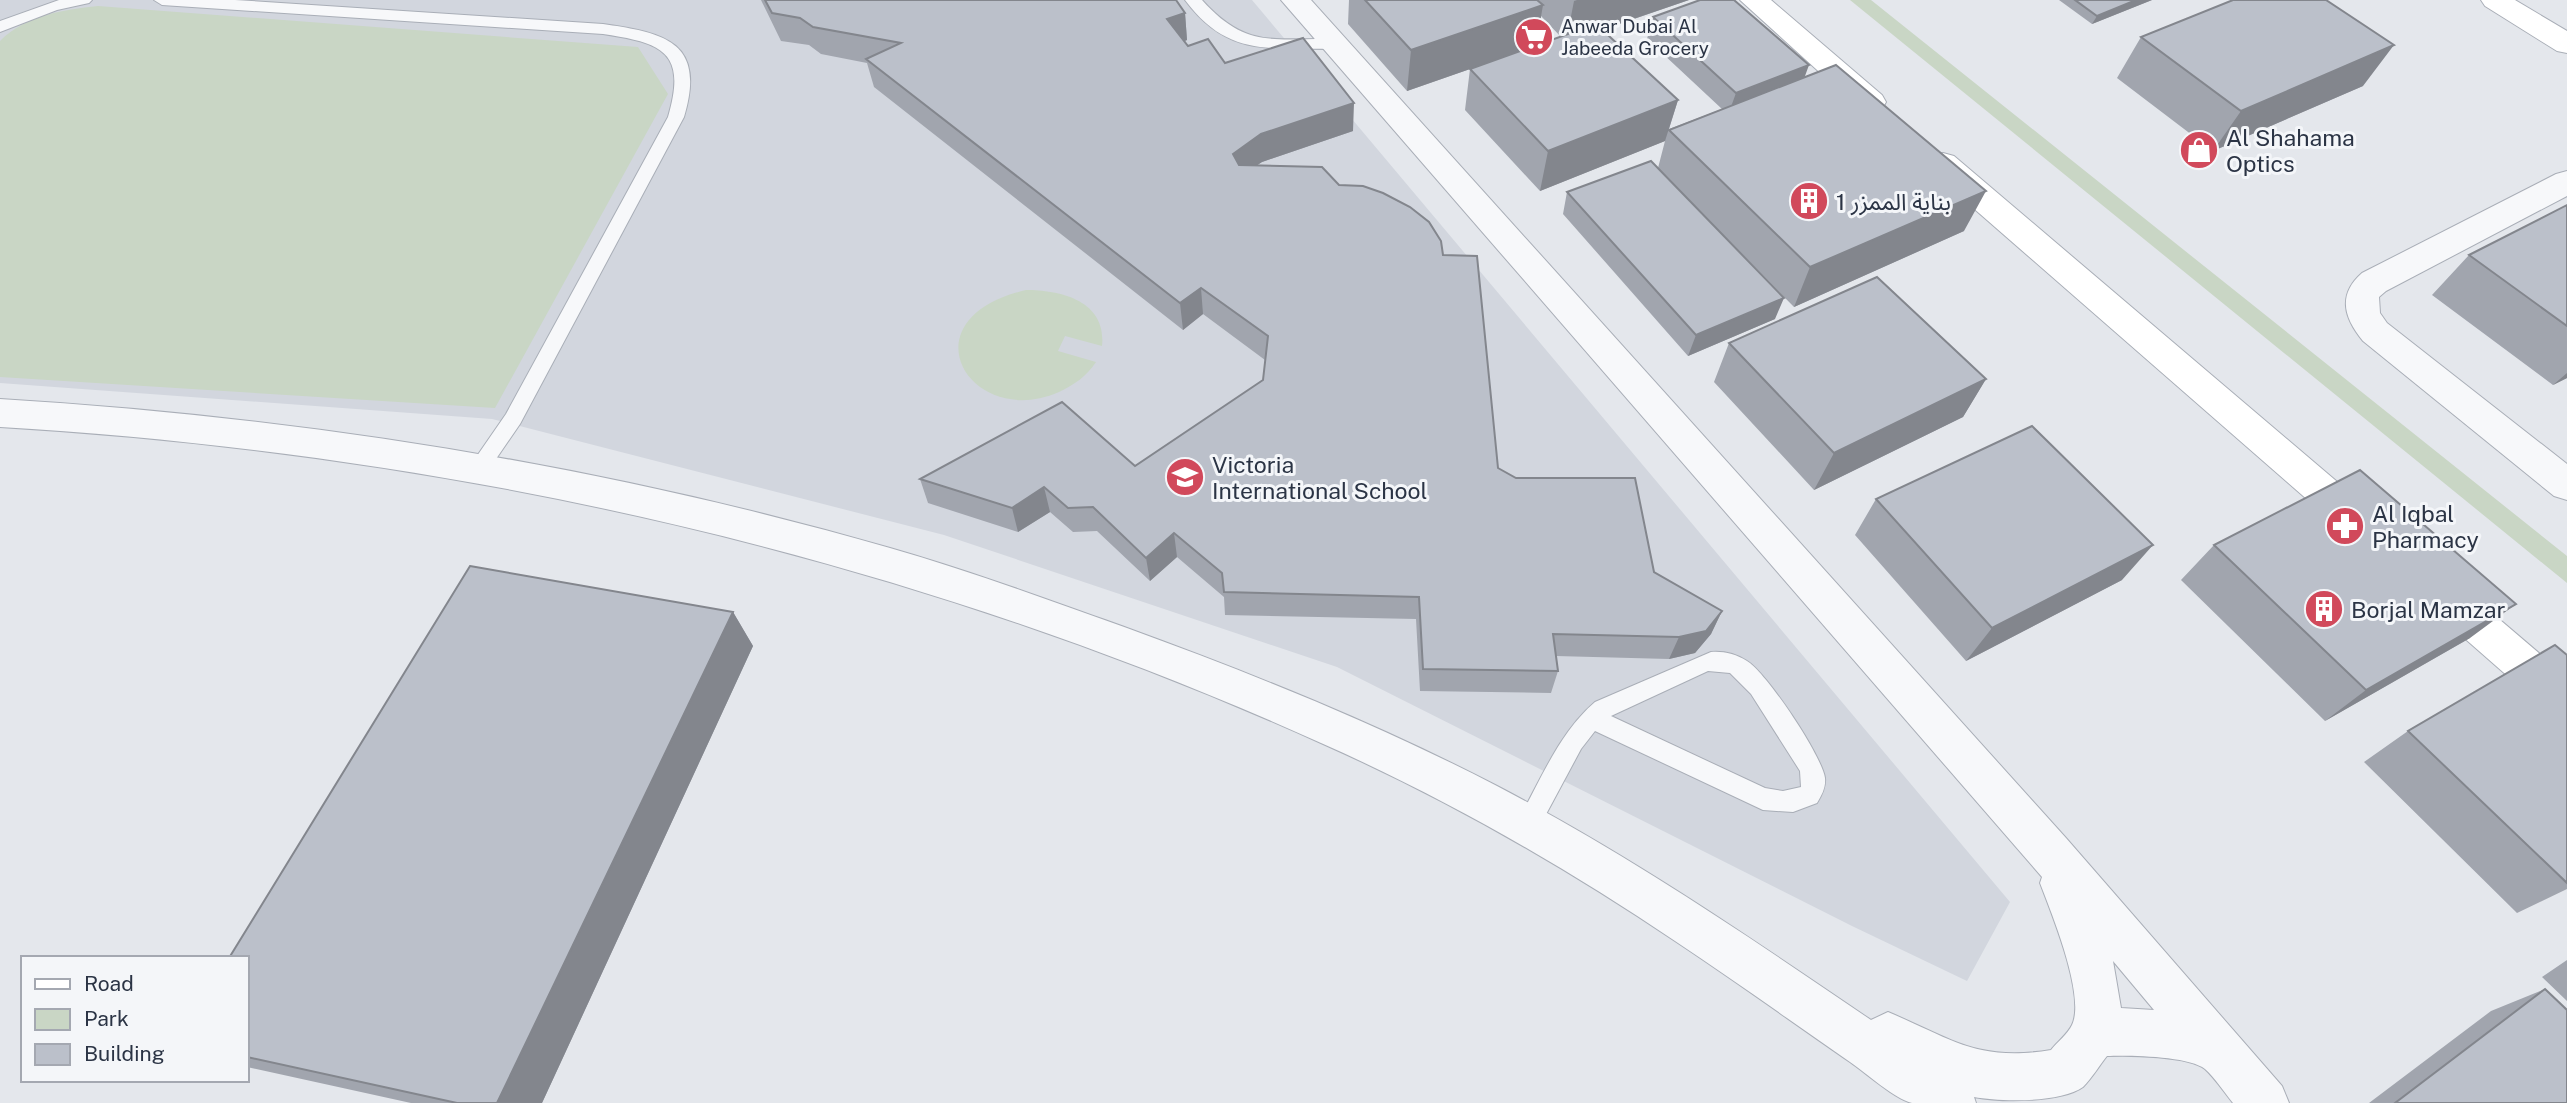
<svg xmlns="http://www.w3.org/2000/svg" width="2567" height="1103" font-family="'Public Sans','Noto Sans Arabic',sans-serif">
  <rect width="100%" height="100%" fill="#e4e7ec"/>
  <path fill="#d2d6de" d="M 0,0 L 1252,0 L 2010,902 L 1967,981 L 1852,926 L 1337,667 L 944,535 L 492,419 L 0,383 Z"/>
  <path fill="#c9d6c5" d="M 1850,0 L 1871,0 L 2567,556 L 2567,583 Z
    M 98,6 L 638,47 L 668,94 L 495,408 L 0,377 L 0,41 C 26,15 62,10 98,6 Z
    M 1026,290 C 1061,290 1107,301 1102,346 L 1065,336 L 1058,351 L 1096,362 C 1087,376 1074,385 1059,392 C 970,431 902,319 1026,290 Z"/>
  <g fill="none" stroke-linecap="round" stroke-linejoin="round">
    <g stroke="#a9aeb7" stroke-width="2">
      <path id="lane" d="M 59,0 L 92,0 L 89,3 L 57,10 L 0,32 L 0,21 Z
        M 154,0 L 235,0 L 603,24 C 667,33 706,43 684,117 L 520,424 L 485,475 L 478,477 L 471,475 L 468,469 L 506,414 L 668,117 C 687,52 663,43 603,34 L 162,5 Z
        M 1185,0 L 1202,0 C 1246,49 1273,38 1334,39 L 1342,44 L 1334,49 C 1270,47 1228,58 1185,0 Z
        M 1711,652 C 1723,651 1736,654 1747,661 C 1766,672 1822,756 1825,778 C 1826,787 1822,795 1817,803 L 1793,812 L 1763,810 L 1595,731 L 1581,749 L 1536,833 L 1528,836 L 1520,833 L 1516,825 L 1520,817 C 1542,777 1560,732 1595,702 ZM 1708,671 L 1730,673 L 1751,694 L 1800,771 L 1801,787 L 1783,791 L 1765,788 L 1611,716 Z"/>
    </g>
    <g stroke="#a9aeb7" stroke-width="2">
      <path id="street" d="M 1281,0 L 1311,0 L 2066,838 L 2282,1086 L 2289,1103 L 2233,1103 C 2224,1092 2215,1078 2205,1069 C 2189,1056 2128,1055 2107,1056 C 2099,1066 2092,1078 2083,1087 C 2061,1103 2000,1102 1974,1097 L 1976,1103 C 1957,1103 1931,1103 1912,1103 C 1895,1099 1866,1073 1850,1062 C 1792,1022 1734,980 1675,941 C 1562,865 1445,798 1321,743 C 905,555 455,454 0,427 L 0,399 C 299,417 602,465 890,548 C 970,571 1049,600 1127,628 C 1253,674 1378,724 1497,786 C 1628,854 1749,937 1871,1020 L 1888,1012 C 1952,1039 1977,1062 2051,1050 C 2057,1042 2068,1034 2072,1025 C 2086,996 2051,912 2040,883 L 2042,877 ZM 2113,961 L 2154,1010 L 2121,1008 Z
        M 2567,171 L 2567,196 L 2386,291 L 2379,297 L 2380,313 L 2387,323 L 2567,464 L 2567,500 L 2554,496 L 2363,341 C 2344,318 2337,295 2362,273 L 2556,174 Z"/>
    </g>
    <g stroke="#a9aeb7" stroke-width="2">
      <path id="secondary" d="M 1740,0 L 1771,0 L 1882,95 L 1886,102 L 1882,109 L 1871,112 L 1860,109 Z
        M 2481,0 L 2515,0 L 2567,31 L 2567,53 L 2557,51 L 2485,6 Z
        M 1943,153 L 1954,156 L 2375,514 L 2381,525 L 2375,536 L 2362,541 L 2349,536 L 1932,172 L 1927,164 L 1932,156 Z
        M 2444,579 L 2458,584 L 2567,677 L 2567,720 L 2552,715 L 2430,608 L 2424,596 L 2430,584 Z"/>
    </g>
    <use href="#lane" fill="#f7f8fa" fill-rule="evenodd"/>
    <use href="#street" fill="#f7f8fa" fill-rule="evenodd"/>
    <use href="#secondary" fill="#fff" fill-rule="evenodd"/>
  </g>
  <path fill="#a1a5ae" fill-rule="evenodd" d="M 761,0 L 1176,0 L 1185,13 L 1187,40 L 1185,41 L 1188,46 L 1225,63 L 1353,131 L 1262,162 L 1256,165 L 1339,185 L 1443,255 L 1498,468 L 1654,572 L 1722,611 L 1711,634 L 1695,653 L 1669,659 L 1556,656 L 1558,671 L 1551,693 L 1420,691 L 1416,619 L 1225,615 L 1224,597 L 1177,557 L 1150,581 L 1097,531 L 1073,532 L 1050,512 L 1018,532 L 928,503 L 920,479 L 1135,466 L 1263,380 L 1265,360 L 1203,314 L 1183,330 L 874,87 L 867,63 L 821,54 L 809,45 L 781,41 Z
    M 1349,0 L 1689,0 L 1602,30 L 1678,100 L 1669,129 L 1722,109 L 1647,39 L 1653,17 L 1805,77 L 1964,231 L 1794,307 L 1741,253 L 1775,319 L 1688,356 L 1563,214 L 1567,192 L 1658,168 L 1665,141 L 1540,191 L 1465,110 L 1470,69 L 1493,61 L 1407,91 L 1348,24 ZM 1541,16 L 1561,37 L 1536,46 Z
    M 2059,0 L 2152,0 L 2092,24 Z
    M 2141,37 L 2363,86 L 2213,151 L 2117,78 Z
    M 2567,205 L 2567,378 L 2553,385 L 2432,295 L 2469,255 Z
    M 1729,343 L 1986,379 L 1963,417 L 1814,490 L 1714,382 Z
    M 1876,499 L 2122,580 L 1966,661 L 1855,535 Z
    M 2214,545 L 2470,638 L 2325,721 L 2181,580 Z
    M 733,612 L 753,646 L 542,1103 L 411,1103 L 247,1067 L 247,958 Z
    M 2567,655 L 2567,889 L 2517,913 L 2364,762 L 2408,731 Z
    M 2567,960 L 2567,1001 L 2542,977 Z
    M 2545,989 L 2567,1103 L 2369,1103 L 2491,1011 Z"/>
  <path fill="#83868d" d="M 1577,0 L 1689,0 L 1566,42 L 1574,1 Z
    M 2136,0 L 2152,0 L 2092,24 L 2097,16 Z
    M 1543,5 L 1536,46 L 1407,91 L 1411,50 Z
    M 1185,13 L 1187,40 L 1169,47 L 1167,19 Z
    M 2394,45 L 2363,86 L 2213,151 L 2241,111 Z
    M 1809,65 L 1801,87 L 1728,115 L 1736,93 Z
    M 1678,100 L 1665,141 L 1540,191 L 1548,151 Z
    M 1354,103 L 1353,131 L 1262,162 L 1234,181 L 1233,154 L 1261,134 Z
    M 1986,191 L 1964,231 L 1794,307 L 1810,267 Z
    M 1201,288 L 1203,314 L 1183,330 L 1180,303 Z
    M 1784,298 L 1775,319 L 1688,356 L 1696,335 Z
    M 2567,373 L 2567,378 L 2553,385 Z
    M 1986,379 L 1963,417 L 1814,490 L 1834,453 Z
    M 1044,487 L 1050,512 L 1018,532 L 1012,508 Z
    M 1174,533 L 1177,557 L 1150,581 L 1146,558 Z
    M 2153,545 L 2122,580 L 1966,661 L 1992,628 Z
    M 2516,604 L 2470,638 L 2325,721 L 2366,690 Z
    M 1722,611 L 1711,634 L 1695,653 L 1669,659 L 1679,637 Z
    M 733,612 L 753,646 L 542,1103 L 497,1103 Z"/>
  <path fill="#bbc0ca" stroke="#83868d" stroke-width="2" d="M 765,0 L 1176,0 L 1185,13 L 1167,19 L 1188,46 L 1208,39 L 1225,63 L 1303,38 L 1354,103 L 1261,134 L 1233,154 L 1239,165 L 1322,167 L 1339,185 L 1363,186 L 1383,193 L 1410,207 L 1429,222 L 1441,241 L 1443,255 L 1477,256 L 1498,468 L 1516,478 L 1635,478 L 1654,572 L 1722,611 L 1706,631 L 1679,637 L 1553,634 L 1558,671 L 1423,669 L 1419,597 L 1224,592 L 1222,573 L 1174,533 L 1146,558 L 1093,507 L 1068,508 L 1044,487 L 1012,508 L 920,479 L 1062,402 L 1135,466 L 1263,380 L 1268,336 L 1201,288 L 1180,303 L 866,59 L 901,43 L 813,27 L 800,18 L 772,13 Z
    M 1365,0 L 1537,0 L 1543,5 L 1411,50 Z
    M 1700,0 L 1734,0 L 1809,65 L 1736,93 L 1653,17 Z
    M 2075,0 L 2136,0 L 2097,16 Z
    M 2233,0 L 2326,0 L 2394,45 L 2241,111 L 2141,37 Z
    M 1596,24 L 1678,100 L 1548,151 L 1470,69 Z
    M 1836,65 L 1986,191 L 1810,267 L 1669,130 Z
    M 1651,161 L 1784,298 L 1696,335 L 1567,192 Z
    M 2567,205 L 2567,326 L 2469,255 Z
    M 1877,277 L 1986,379 L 1834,453 L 1729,343 Z
    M 2032,426 L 2153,545 L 1992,628 L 1876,499 Z
    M 2360,470 L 2516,604 L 2366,690 L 2214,545 Z
    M 470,566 L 733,612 L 497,1103 L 457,1103 L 247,1057 L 247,958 L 229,958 Z
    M 2555,645 L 2567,655 L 2567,883 L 2408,731 Z
    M 2545,989 L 2567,1010 L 2567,1103 L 2395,1103 Z"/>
  <defs>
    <g id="supermarket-disc" transform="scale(2.0125)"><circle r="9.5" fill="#d1495b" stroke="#f4f6f9"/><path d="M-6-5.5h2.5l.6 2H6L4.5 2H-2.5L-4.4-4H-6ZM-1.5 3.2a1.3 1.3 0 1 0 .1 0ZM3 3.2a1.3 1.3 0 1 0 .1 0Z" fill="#fff"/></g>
    <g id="shop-disc" transform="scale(2.0125)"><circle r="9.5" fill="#d1495b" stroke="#f4f6f9"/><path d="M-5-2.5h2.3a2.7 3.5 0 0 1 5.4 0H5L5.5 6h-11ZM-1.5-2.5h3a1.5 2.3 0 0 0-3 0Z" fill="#fff"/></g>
    <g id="building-disc" transform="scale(2.0125)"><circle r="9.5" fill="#d1495b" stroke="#f4f6f9"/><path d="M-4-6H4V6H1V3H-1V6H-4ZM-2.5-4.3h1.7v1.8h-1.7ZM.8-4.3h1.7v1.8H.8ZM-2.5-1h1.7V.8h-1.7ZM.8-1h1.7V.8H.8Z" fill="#fff"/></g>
    <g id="school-disc" transform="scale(2.0125)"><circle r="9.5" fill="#d1495b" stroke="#f4f6f9"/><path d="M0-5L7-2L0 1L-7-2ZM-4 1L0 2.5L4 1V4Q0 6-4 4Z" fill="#fff"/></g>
    <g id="pharmacy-disc" transform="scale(2.0125)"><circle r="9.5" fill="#d1495b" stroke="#f4f6f9"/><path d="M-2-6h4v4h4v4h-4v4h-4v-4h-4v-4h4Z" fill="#fff"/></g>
  </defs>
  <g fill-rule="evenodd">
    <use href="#supermarket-disc" x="1534" y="37"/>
    <use href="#shop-disc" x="2199" y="150"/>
    <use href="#building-disc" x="1809" y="201"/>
    <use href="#school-disc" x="1185" y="477"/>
    <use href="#pharmacy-disc" x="2345" y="526"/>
    <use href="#building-disc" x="2324" y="609"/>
  </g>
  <g text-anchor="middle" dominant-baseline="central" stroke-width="6" stroke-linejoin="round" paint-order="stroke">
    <g font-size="19" fill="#2b3445" stroke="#f4f6f9" text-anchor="start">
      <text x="1561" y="26">Anwar Dubai Al<tspan x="1561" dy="22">Jabeeda Grocery</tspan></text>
    </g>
    <g font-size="23" fill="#2b3445" stroke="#f4f6f9" text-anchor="start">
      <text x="2226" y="137">Al Shahama<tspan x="2226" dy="26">Optics</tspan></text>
      <text x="1836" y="201">بناية الممزر 1</text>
      <text x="1212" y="464">Victoria<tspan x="1212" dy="26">International School</tspan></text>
      <text x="2372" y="513">Al Iqbal<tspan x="2372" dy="26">Pharmacy</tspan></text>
      <text x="2351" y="609">Borjal Mamzar</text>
    </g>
  </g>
  <rect x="21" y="956" width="228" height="126" fill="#f4f6f9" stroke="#a4a8b1" stroke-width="2"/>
  <rect x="35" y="979" width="35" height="10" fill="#ffffff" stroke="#a4a8b1" stroke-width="2"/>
  <text x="84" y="991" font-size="21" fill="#2b3445">Road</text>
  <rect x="35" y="1009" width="35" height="21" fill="#c9d6c5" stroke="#a4a8b1" stroke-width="2"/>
  <text x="84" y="1026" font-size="21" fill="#2b3445">Park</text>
  <rect x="35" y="1044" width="35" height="21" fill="#bbc0ca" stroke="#a4a8b1" stroke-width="2"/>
  <text x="84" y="1061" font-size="21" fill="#2b3445">Building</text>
</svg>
